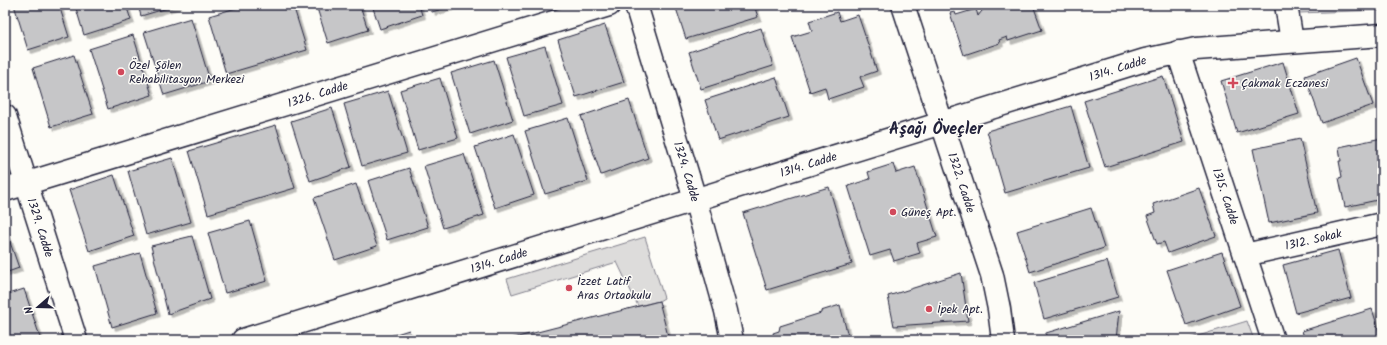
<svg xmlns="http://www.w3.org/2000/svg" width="1387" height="345" font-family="Kalam,sans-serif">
  <defs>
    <filter id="shadow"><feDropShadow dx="3.5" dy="3.5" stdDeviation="0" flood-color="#0004"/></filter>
  </defs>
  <rect width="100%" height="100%" fill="#fdfcf7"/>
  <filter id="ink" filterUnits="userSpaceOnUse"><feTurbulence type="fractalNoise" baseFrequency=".025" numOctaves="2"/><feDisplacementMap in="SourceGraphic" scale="8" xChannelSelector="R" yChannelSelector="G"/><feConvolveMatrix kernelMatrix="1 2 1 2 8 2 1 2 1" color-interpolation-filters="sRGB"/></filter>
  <g filter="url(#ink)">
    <path fill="#dddcdb" stroke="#807f8b" d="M 1298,5 L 1382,5 L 1382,10 L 1299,13 Z
      M 645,237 L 664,298 L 659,301 L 638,306 L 617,262 L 512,294 L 507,279 Z
      M 1247,321 L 1254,340 L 1185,340 Z"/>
    <path fill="#c6c6c8" stroke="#22223b" filter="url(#shadow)" d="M 14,5 L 59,5 L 69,37 L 28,50 Z
      M 75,5 L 126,5 L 131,20 L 84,35 Z
      M 138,5 L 178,5 L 141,16 Z
      M 246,5 L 293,5 L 307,50 L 226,74 L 209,16 Z
      M 316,5 L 360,5 L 368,30 L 328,43 Z
      M 372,5 L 419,5 L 422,15 L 380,29 Z
      M 430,5 L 456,5 L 432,12 Z
      M 675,5 L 754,5 L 758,17 L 686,39 Z
      M 989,5 L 1004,5 L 1008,7 L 1007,5 L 1033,5 L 1042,30 L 1008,41 L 1007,37 L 999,40 L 1000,43 L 964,55 L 950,13 L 955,12 L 956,15 L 976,9 L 978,16 L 985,7 Z
      M 837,12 L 840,21 L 858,15 L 877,71 L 860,77 L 864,87 L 828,99 L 825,87 L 810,92 L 792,37 L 812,31 L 809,21 Z
      M 191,18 L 210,81 L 164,95 L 144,32 Z
      M 605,25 L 624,82 L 576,97 L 558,40 Z
      M 761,28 L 773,66 L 701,89 L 689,52 Z
      M 133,35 L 152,95 L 108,109 L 89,49 Z
      M 545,46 L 563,105 L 524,116 L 506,57 Z
      M 74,55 L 93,114 L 51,127 L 33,68 Z
      M 1356,58 L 1373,105 L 1322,123 L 1305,76 Z
      M 494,60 L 513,120 L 470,134 L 451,73 Z
      M 1283,62 L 1299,114 L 1237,133 L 1221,81 Z
      M 1163,76 L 1184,142 L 1105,167 L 1084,101 Z
      M 776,77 L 789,117 L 718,140 L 705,100 Z
      M 440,78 L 458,138 L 418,150 L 400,90 Z
      M 388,91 L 407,153 L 362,166 L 344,104 Z
      M 629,100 L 648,158 L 601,175 L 581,116 Z
      M 1071,106 L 1089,168 L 1005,193 L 987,131 Z
      M 332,108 L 351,167 L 310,181 L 291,121 Z
      M 568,118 L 588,181 L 545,194 L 525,131 Z
      M 276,125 L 295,188 L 208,214 L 189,151 Z
      M 514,134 L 534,195 L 495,208 L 475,147 Z
      M 1382,138 L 1382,199 L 1345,207 L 1339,178 L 1342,177 L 1339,161 L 1341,161 L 1339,147 Z
      M 1300,139 L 1317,213 L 1269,223 L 1253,149 Z
      M 464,154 L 484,215 L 443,228 L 424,166 Z
      M 172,158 L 191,222 L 146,235 L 128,171 Z
      M 893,164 L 896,173 L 915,167 L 937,237 L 917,243 L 920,253 L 894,261 L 890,250 L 870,256 L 848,186 L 870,179 L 868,172 Z
      M 409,168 L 428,227 L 387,240 L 368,181 Z
      M 114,175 L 134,236 L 89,251 L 69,190 Z
      M 356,184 L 377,246 L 335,260 L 314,198 Z
      M 829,187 L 852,264 L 767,290 L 743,213 Z
      M 1199,188 L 1216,236 L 1168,253 L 1164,242 L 1157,244 L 1147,216 L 1155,213 L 1153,204 Z
      M 1091,208 L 1104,248 L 1030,272 L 1017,231 Z
      M 250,221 L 267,281 L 225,293 L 208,233 Z
      M 5,228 L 19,268 L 5,273 Z
      M 192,236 L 210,299 L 168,314 L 151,246 Z
      M 1338,250 L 1351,298 L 1296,313 L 1283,265 Z
      M 1222,252 L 1240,306 L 1186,325 L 1167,270 Z
      M 140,253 L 157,313 L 112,327 L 95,266 Z
      M 1107,261 L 1118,297 L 1044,319 L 1034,283 Z
      M 961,273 L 968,321 L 894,326 L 888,296 Z
      M 24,289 L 41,340 L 5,340 L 5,295 Z
      M 659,301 L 669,340 L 510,340 L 510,339 Z
      M 840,305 L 849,340 L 775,340 L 773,333 L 779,331 L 780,326 L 821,313 L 821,311 Z
      M 1372,309 L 1382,340 L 1305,340 L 1302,331 Z
      M 1119,311 L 1116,340 L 1045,340 L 1046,333 Z
      M 409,330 L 412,340 L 377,340 Z"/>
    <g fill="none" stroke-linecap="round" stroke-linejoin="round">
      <g stroke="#22223b" stroke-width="25">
        <g id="minor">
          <path id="s1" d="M 636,5 L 695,199 L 726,311 L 732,340"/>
          <path id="s2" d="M 903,5 L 992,275 L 999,309 L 1003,340"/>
          <path d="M 1286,5 L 1292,41"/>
          <path id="s3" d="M 1178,52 L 1273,340"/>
          <path id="s4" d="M 5,116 L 76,340"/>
          <path id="s5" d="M 5,190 L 609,5"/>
          <path id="s6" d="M 1245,255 L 1382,224"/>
          <path id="s7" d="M 243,340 L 1145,60 L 1196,49 L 1382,35"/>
        </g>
      </g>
      <use href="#minor" stroke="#fdfcf7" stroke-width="22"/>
    </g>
  </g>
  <g fill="#d1495b" stroke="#fdfcf7" stroke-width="1.5">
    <circle cx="121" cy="72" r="4"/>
    <path d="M1231 77h4v4h4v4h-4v4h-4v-4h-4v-4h4z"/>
    <circle cx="893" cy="212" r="4"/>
    <circle cx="569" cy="288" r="4"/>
    <circle cx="929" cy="309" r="4"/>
  </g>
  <g text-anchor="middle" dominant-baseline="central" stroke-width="3" stroke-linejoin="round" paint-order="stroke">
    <g font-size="12" fill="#22223b" stroke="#fdfcf7" text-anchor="start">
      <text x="129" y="65">Özel Şölen<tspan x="129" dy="14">Rehabilitasyon Merkezi</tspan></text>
      <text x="1241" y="83">Çakmak Eczanesi</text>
      <text x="901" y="212">Güneş Apt.</text>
      <text x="577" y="281">İzzet Latif<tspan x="577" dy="14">Aras Ortaokulu</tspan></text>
      <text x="937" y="309">İpek Apt.</text>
    </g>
    <g font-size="12" fill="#22223b" stroke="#fdfcf7">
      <text stroke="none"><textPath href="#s7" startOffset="916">1314. Cadde</textPath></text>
      <text stroke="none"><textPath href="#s5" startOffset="327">1326. Cadde</textPath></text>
      <text stroke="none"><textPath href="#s7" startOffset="592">1314. Cadde</textPath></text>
      <text stroke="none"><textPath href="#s1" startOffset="174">1324. Cadde</textPath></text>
      <text stroke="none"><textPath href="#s2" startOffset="187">1322. Cadde</textPath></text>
      <text stroke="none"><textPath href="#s3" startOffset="152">1315. Cadde</textPath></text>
      <text stroke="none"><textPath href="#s4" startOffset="117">1329. Cadde</textPath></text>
      <text stroke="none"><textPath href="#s6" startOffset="70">1312. Sokak</textPath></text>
      <text stroke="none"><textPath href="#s7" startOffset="268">1314. Cadde</textPath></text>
    </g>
    <g font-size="16" font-weight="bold" fill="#22223b" stroke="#fdfcf7">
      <text x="936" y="129">Aşağı Öveçler</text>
    </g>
  </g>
  <rect width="1387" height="345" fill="none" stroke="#fdfcf7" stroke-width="20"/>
  <rect x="10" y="10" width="1367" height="325" fill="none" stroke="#22223b" stroke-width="1.5" filter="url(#ink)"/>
  <g transform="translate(38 307) rotate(250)" stroke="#fdfcf7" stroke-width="3" paint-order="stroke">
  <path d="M0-3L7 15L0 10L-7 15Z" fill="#22223b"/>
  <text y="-6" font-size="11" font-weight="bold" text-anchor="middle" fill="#22223b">N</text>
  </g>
</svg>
